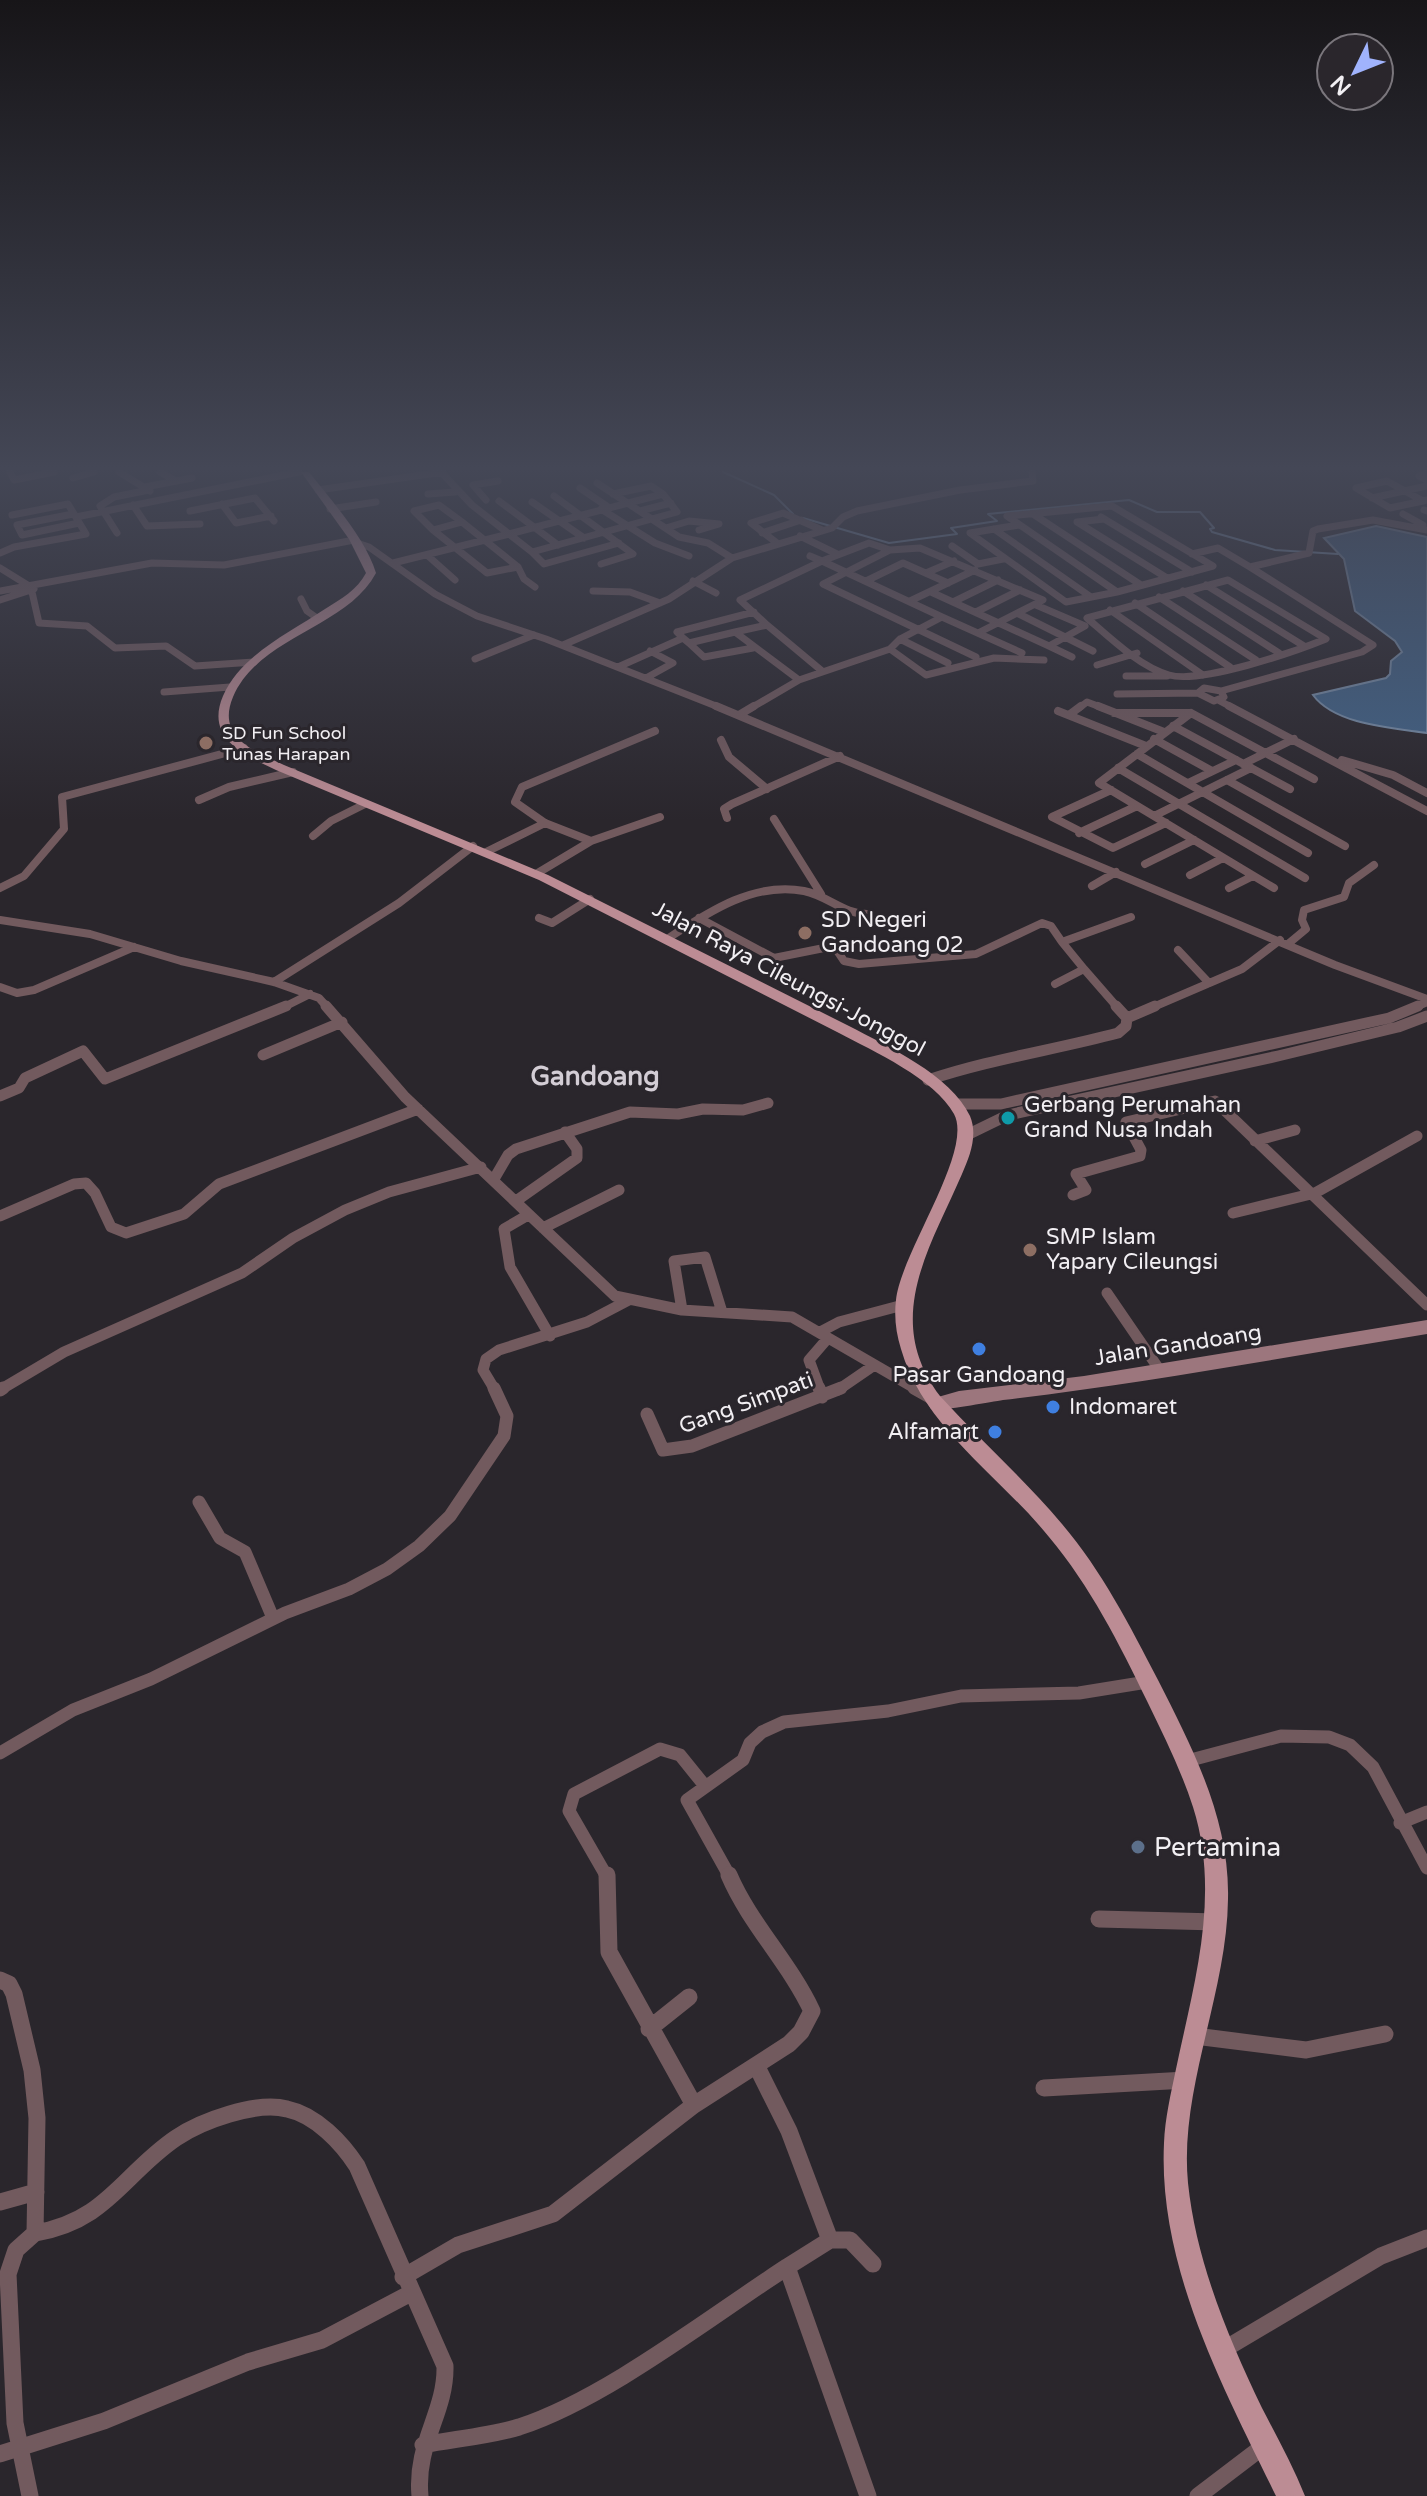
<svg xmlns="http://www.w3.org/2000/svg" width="1427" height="2496" font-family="'Varela Round',sans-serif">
  <rect width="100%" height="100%" fill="#2a262c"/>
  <path fill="#426388" stroke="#778da8" stroke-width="2" d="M 1376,526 L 1427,537 L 1427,733 C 1393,728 1335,725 1313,695 L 1386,678 L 1390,674 L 1391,661 L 1402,652 L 1395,641 L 1355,611 L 1344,559 L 1324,538 Z"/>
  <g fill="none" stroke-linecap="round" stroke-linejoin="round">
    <path stroke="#778da8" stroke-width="2" d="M 723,472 L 774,495 L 793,514
      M 803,518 L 889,543 L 957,534 L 951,528 L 997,521 L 988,514 L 1129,500 L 1157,512 L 1200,512 L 1214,528 L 1210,529 L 1212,532 L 1275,550 L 1338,554"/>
    <path stroke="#725a5e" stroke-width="7" d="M 10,472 L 14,480 L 54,472
      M 119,472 L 150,491
      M 160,472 L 176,481
      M 441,472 L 472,505 L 509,534
      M 1427,473 L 1419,476 L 1427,480
      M 73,478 L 94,472
      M 1387,481 L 1423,501 L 1390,508 L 1356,488 Z
      M 597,483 L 679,537 L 708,543 L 732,558
      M 145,487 L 192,478
      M 580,488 L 608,507
      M 318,490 L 443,472
      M 428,494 L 455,492
      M 613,494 L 651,486 L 663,494
      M 663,494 L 677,512 L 532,552 L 509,534 Z
      M 554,496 L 633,554 L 601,564
      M 1372,498 L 1427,486
      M 486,500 L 473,485 L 498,481
      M 499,501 L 558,545
      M 1423,501 L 1427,500
      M 532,502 L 584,538
      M 222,504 L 236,523 L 271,516
      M 133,505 L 147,526 L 200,524
      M 1112,506 L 1213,566 L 1117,592 L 1007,516 Z
      M 330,509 L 376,502
      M 601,509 L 655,543 L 689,556
      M 1424,510 L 1427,511
      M 190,511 L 255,498 L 274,521
      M 640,511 L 671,503
      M 73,514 L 17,525 L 22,535 L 79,523
      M 1033,514 L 1141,585
      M 1403,514 L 1423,525
      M 76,517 L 299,472
      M 1101,517 L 1192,572
      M 1104,519 L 1077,522 L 1167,578
      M 462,522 L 518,567 L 487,573 L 433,530 Z
      M 1019,525 L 970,533 L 1066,602 L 1117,592
      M 666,528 L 689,521 L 719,524 L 699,530
      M 994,529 L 1091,597
      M 433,530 L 414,511 L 439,505 L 462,522
      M 117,533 L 100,506 L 114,497 L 149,490
      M 762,533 L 801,520
      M 800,536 L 837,554
      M 357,543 L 369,547 L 435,594 L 477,616 L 546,639 L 721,708
      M 777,543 L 751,523 L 783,513 L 822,530
      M 952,546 L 978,564 L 1003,559
      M 532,552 L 544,564 L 619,543
      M 0,553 L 14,547 L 86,534 L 68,504 L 12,515
      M 1192,554 L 1218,548 L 1250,567 L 1309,553 L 1313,531 L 1318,529 L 1373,520 L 1427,530
      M 427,555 L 455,580
      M 810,556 L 822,561 L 869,543 L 890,550
      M 393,563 L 509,534
      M 518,567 L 524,579 L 535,587
      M 0,568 L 34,589 L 0,600
      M 926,573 L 954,561
      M 1228,580 L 1326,639 C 1294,652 1201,684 1169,675 C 1140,667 1109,637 1087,618 Z
      M 693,581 L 716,593
      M 866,581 L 903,563 L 948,583
      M 1206,585 L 1304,646
      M 0,591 L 152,563 L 224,565 L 354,540
      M 593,591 L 630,592 L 660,603
      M 1183,591 L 1279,653
      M 32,592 L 39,623 L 87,626 L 115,648 L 166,646 L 195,666 L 254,662
      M 931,592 L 1049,646 L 1085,626 L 1036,605
      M 1159,597 L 1256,660
      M 301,599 L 307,611 L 317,618
      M 910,601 L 975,570
      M 953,602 L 998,580
      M 1135,603 L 1230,667
      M 1110,610 L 1203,675
      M 976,612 L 1020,590
      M 1019,614 L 1093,651
      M 942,617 L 1022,653
      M 767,625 L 822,671
      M 735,632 L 767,625 L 740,600 L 822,561 L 942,617 L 900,639 L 948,663
      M 683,638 L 677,632 L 754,612
      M 689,643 L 704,657 L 753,648
      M 563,645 L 669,599 L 732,558 L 832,528 L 843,517 L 857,511 L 960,490 L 1033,481 L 1032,472
      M 1049,646 L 1072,657
      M 890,649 L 926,675 L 994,658 L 1044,660
      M 976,657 L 823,584 L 890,550 L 920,548 L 1043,600 L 978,633
      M 475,659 L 534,635
      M 1097,665 L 1137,653
      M 618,667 L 683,638 L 689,643 L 735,632 L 799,680
      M 1126,676 L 1167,676
      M 646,678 L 673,663 L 650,651
      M 1204,688 L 1221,691 L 1224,697 L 1214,701 L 1198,693 Z
      M 1221,691 L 1362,652 L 1373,645 L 1250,567
      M 164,692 L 230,687
      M 1117,694 L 1198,693
      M 1218,700 L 1233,708
      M 751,708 L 799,680 L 890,649 L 900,639
      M 1079,708 L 1087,702 L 1103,708"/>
    <path stroke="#725a5e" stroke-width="8" d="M 716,706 L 1335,965 L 1427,999
      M 1098,706 L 1164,732
      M 1229,706 L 1427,811
      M 1058,711 L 1146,746
      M 1114,713 L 1191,713 L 1314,779
      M 1191,713 L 1099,783 L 1274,888
      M 739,715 L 754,706
      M 1069,715 L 1081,706
      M 1173,726 L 1290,789
      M 655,731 L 522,787 L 515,802 L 545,823 L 591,841 L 660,817
      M 1154,739 L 1212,771
      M 721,740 L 729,757 L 767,789
      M 1137,754 L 1308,853
      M 1342,760 L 1393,775 L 1427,793
      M 1243,764 L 1294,739
      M 1118,768 L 1305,878
      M 1227,780 L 1345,846
      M 1188,783 L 1236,760
      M 1111,790 L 1052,817 L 1113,848 L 1166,823
      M 199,800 L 229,787 L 293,772
      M 1154,816 L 1251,768
      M 727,818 L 724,809 L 732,804 L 840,756
      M 774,819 L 821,894
      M 1079,833 L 1137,806
      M 313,836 L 331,821 L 365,804
      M 486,852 L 545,823
      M 1145,864 L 1194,840
      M 536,874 L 591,841
      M 1190,875 L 1223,858
      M 1092,886 L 1116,872
      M 0,888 L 24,876 L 64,829 L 62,797 L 244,748
      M 1229,888 L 1253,876
      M 539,918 L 552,923 L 590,899
      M 699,918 L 774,958 L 834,946 L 844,961 L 859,964 L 976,954 L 1042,923 L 1051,926 L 1062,942 L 1131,917
      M 0,920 L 90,934 L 181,961 L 274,982 L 319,998 L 328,1008
      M 667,939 C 707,913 754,881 804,891 C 828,896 844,914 867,914
      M 1062,942 L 1084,969
      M 1288,944 L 1306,929 L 1302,920 L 1304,910 L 1344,897 L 1349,883 L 1374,865
      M 1178,950 L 1209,983
      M 274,982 L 399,903 L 473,846
      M 1055,984 L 1084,969 L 1118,1008
      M 0,987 L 17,993 L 34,990 L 134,947
      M 282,1008 L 310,994
      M 1151,1008 L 1242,969 L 1280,940
      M 1413,1008 L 1425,1003"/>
    <path stroke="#725a5e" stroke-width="11" d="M 326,1006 L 405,1097 L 615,1296 L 682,1310 L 792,1317 L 918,1390
      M 1127,1018 L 1155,1006
      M 263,1055 L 342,1022
      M 928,1080 C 991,1059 1054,1050 1118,1033 L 1126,1026 L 1127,1018 L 1116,1006
      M 0,1096 L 19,1088 L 25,1078 L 83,1051 L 105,1079 L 286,1006
      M 955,1104 L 1001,1104 L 1389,1018 L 1418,1006
      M 969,1134 L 1008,1115 L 1278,1056 L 1398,1027 L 1427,1016
      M 1255,1141 L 1295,1130
      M 494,1179 L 508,1155 L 516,1149 L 630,1112 L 678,1114 L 703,1109 L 743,1110 L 768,1103
      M 1073,1195 L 1086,1190 L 1076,1174 L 1140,1156 L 1141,1150 L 1126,1122 L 1215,1101 L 1427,1305
      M 516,1201 L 577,1158 L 577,1149 L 565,1132
      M 1233,1213 L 1315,1193 L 1417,1136
      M 528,1215 L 504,1229 L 510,1267 L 550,1336
      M 0,1216 L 74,1184 L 86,1183 L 95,1193 L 111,1227 L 126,1233 L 184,1214 L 219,1184 L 418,1109
      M 543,1228 L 619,1190
      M 1107,1293 L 1159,1369
      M 682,1310 L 674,1261 L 705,1257 L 722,1312
      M 820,1332 L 839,1322 L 903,1305
      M 0,1390 L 64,1352 L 242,1273 L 293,1238 L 345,1210 L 389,1192 L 481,1167
      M 495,1390 L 483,1370 L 486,1359 L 499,1350 L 587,1322 L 627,1301
      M 820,1390 L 809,1360 L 828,1338
      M 838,1390 L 873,1366"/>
    <path stroke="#725a5e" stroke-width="13" d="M 819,1388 L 822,1397
      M 914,1388 L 930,1397
      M 0,1390 L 3,1388
      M 647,1414 L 663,1450 L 692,1446 L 841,1388
      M 199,1502 L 220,1538 L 245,1552 L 273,1618
      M 0,1753 L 73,1710 L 151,1679 L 285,1613 L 349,1589 L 387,1569 L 419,1546 L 450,1516 L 504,1436 L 507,1416 L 494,1388
      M 1187,1761 L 1281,1736 L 1329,1737 L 1350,1745 L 1373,1767 L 1427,1868
      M 1400,1823 L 1427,1812
      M 607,1877 L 569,1811 L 574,1794 L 660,1749 L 680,1755 L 705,1786
      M 730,1877 L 687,1800 L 743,1760 L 750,1743 L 762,1732 L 784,1722 L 888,1711 L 961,1696 L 1079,1693 L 1147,1682"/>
    <path stroke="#725a5e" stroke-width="17" d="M 1099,1919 L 1217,1922
      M 0,1980 L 9,1984 L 14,1994 L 32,2070 L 37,2118 L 35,2233 L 16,2250 L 8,2274 L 15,2423 L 30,2496
      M 649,2029 L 689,1997
      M 1195,2036 L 1306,2050 L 1385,2034
      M 757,2067 L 789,2131 L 830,2240 L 787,2267
      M 1044,2088 L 1186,2080
      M 694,2105 L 789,2044 L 801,2032 L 812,2011 C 789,1962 750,1924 729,1875
      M 0,2202 L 36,2192
      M 35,2233 C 107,2221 123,2174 176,2138 C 201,2121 256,2101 287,2109 C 316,2115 342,2143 357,2166 L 445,2366 C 446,2413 415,2443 420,2496
      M 830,2240 L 850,2240 L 873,2264
      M 403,2277 L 458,2245 L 553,2214 L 694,2105 L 609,1952 L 607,1875
      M 1223,2350 L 1381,2256 L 1427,2238
      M 423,2445 C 454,2439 489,2436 519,2427 C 605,2399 710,2317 787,2267 L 868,2496
      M 0,2454 L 104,2421 L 248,2362 L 322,2340 L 411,2293
      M 1198,2496 L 1265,2445"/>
    <path fill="#9c767d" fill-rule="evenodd" d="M 1427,1320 L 1427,1334 C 1286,1357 1145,1383 1003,1400 C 990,1402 938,1412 931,1409 L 928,1404 L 931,1399 L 959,1391 L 1084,1376 Z"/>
    <path fill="#bc8c94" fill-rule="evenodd" d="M 301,472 L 309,472 C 331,500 366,539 376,573 C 347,628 259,636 233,697 C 216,737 254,751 284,765 L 548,875 L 849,1026 C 887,1046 951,1075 970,1116 C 978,1135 970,1156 962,1174 C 930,1248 882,1319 940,1396 C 980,1440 1024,1479 1062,1524 C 1102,1571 1130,1626 1158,1680 C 1193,1749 1230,1820 1228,1899 C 1227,1994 1179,2089 1188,2183 C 1196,2261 1228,2337 1262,2408 C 1277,2437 1293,2466 1305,2496 L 1276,2496 C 1223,2387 1158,2267 1164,2143 C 1165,2118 1171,2093 1176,2069 C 1194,1983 1221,1895 1193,1807 C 1181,1770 1164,1736 1147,1701 C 1119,1643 1090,1586 1049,1537 C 1000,1476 923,1427 901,1349 C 896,1333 894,1317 896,1300 C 901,1252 974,1151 954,1114 C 935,1079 873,1051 839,1033 L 539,880 L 276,770 C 244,755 205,738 223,696 C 241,655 289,633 325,609 C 341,599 357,590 366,573 L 349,539 Z"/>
  </g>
  <linearGradient id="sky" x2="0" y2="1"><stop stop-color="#171518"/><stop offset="0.57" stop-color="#444756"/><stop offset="1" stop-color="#444756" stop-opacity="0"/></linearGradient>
  <rect width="1427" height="821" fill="url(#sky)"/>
  <g fill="#8d6e63" stroke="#2a262c" stroke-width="3">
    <circle cx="206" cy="743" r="8"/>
    <circle cx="805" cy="933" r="8"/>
    <circle cx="1030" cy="1250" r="8"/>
  </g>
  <circle fill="#0f9aa8" stroke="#2a262c" stroke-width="3" cx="1008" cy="1118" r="8"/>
  <g fill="#3f7fe0" stroke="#2a262c" stroke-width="3">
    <circle cx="979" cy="1349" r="8"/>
    <circle cx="1053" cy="1407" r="8"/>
    <circle cx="995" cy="1432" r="8"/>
  </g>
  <circle fill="#5c6f8a" stroke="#2a262c" stroke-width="3" cx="1138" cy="1847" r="8"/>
  <g text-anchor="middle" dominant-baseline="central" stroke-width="6" stroke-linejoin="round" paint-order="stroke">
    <g font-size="18" fill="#f2eff3" stroke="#2a262c" text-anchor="start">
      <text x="222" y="733">SD Fun School<tspan x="222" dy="21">Tunas Harapan</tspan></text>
    </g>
    <g font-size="22" fill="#f2eff3" stroke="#2a262c" text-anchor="start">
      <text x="821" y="920">SD Negeri<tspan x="821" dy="25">Gandoang 02</tspan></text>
      <text x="1024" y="1105">Gerbang Perumahan<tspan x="1024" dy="25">Grand Nusa Indah</tspan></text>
      <text x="1046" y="1237">SMP Islam<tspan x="1046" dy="25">Yapary Cileungsi</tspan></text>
      <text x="979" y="1375" text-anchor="middle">Pasar Gandoang</text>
      <text x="1069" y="1407">Indomaret</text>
      <text x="979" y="1432" text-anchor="end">Alfamart</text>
    </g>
    <g font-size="22" fill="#f2eff3" stroke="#2a262c">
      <text transform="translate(789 979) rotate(28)">Jalan Raya Cileungsi-Jonggol</text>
      <text transform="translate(1178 1345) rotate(-9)">Jalan Gandoang</text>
      <text transform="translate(746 1403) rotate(-20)">Gang Simpati</text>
    </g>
    <g font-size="26" font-weight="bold" fill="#d3cdd5" stroke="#2a262c">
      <text x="595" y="1076">Gandoang</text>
    </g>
    <g font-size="26" fill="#f2eff3" stroke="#2a262c" text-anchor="start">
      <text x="1154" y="1847">Pertamina</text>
    </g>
  </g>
  <g transform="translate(1355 72) rotate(227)"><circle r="38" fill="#2a262c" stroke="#7a767c" stroke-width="2"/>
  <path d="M0-6L14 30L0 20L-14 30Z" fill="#a0b3fd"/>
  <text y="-12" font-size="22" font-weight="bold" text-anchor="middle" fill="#f2eff3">N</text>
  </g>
</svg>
